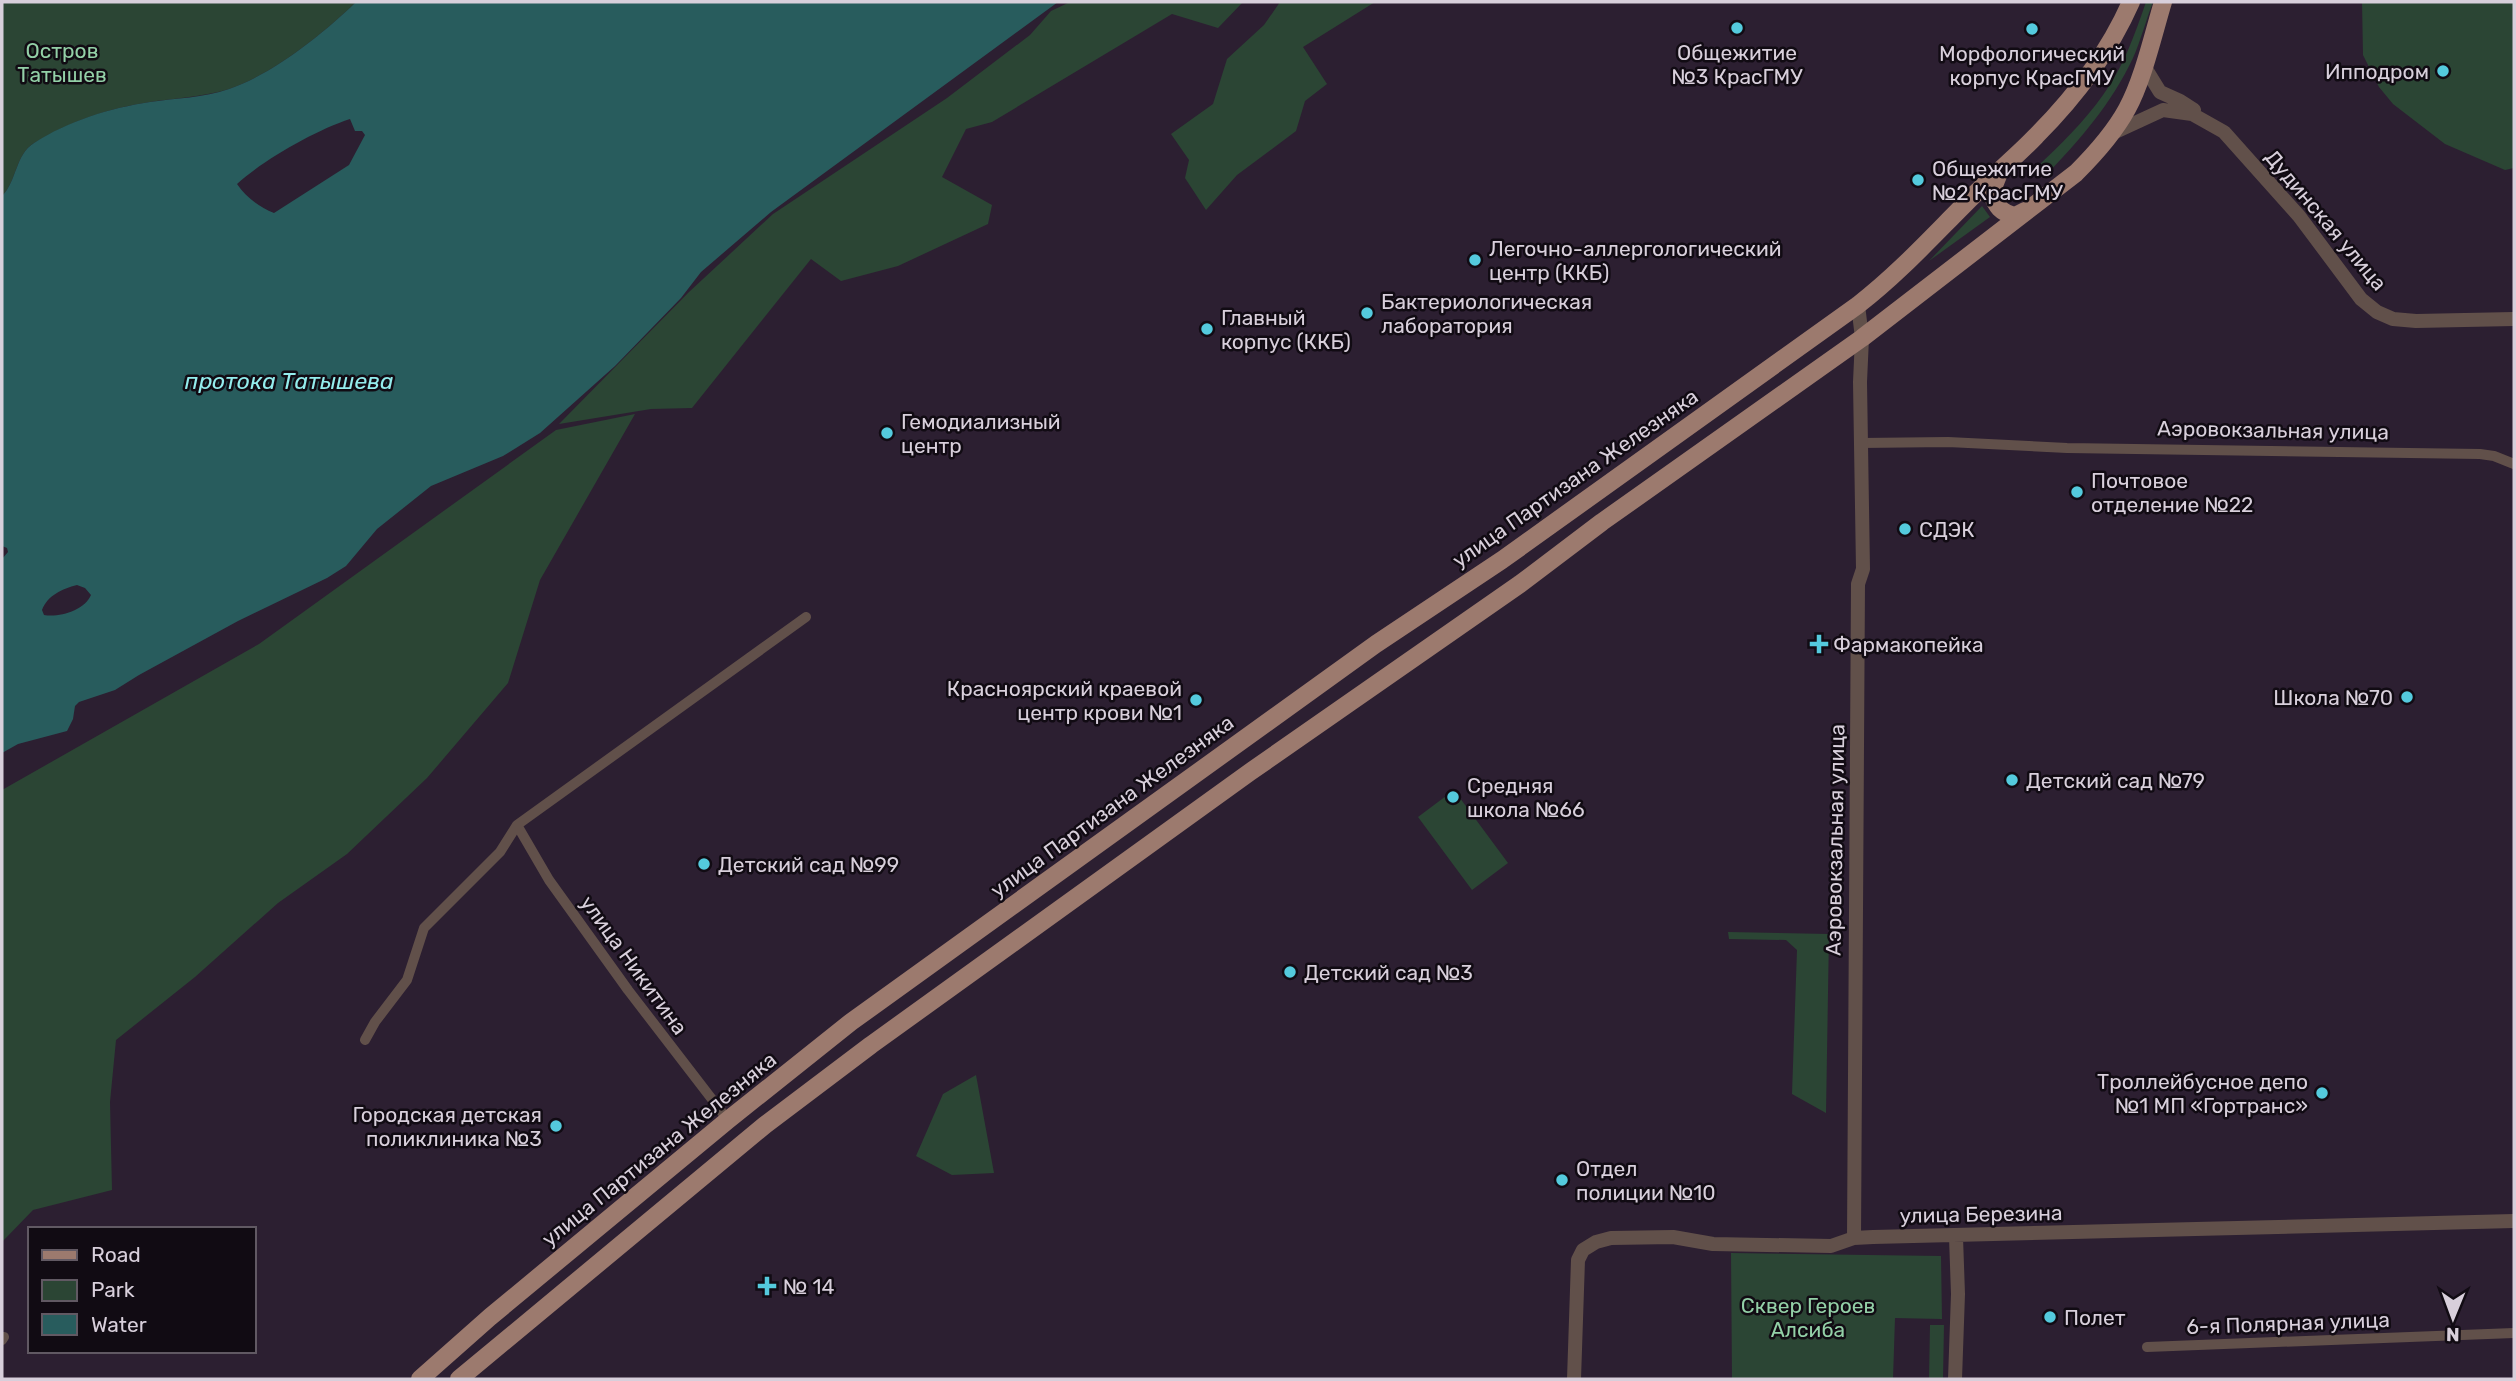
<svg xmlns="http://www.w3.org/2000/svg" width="2516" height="1381" font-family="Rubik,sans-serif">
  <rect width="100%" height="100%" fill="#2c1f31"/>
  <path fill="#2b4534" d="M 2,2 L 356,2 C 323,34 273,74 229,89 C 203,97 176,98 150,102 C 110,108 69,121 34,143 C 15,155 17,181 2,196 Z
    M 1070,2 L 1243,2 L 1218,28 L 1172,14 L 992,122 L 966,129 L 942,177 L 992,205 L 988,224 L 898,266 L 841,281 L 811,259 L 692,408 L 651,409 L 559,424 L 689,292 L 773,214 L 947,98 L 1030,35 L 1051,11 Z
    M 1280,2 L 1375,2 L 1303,47 L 1327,84 L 1305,101 L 1296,131 L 1237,175 L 1206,210 L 1185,178 L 1189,160 L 1171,134 L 1213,104 L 1227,59 L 1264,25 Z
    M 2146,2 L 2153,2 C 2146,20 2141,40 2133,58 C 2112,103 2079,141 2045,176 L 2036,168 C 2060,145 2084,122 2103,95 C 2123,68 2135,34 2146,2 Z
    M 2362,2 L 2514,2 L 2514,168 L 2505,170 L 2445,144 L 2393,104 L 2379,87 L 2363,55 Z
    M 1982,206 L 1990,217 L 1929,261 Z
    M 635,414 L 540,580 L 508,683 L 427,778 L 347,854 L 278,903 L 195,977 L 116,1040 L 110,1102 L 112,1190 L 33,1210 L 2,1242 L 2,790 L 259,644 L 556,430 Z
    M 1454,790 L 1508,863 L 1472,890 L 1418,817 Z
    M 1728,932 L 1829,934 L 1826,1113 L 1792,1094 L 1797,950 L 1786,940 L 1729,939 Z
    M 976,1075 L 994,1173 L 952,1175 L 916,1156 L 943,1094 Z
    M 1731,1253 L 1941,1256 L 1942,1319 L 1895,1318 L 1893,1379 L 1732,1379 Z
    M 1930,1325 L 1944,1325 L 1943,1379 L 1929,1379 Z"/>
  <path fill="#285c5d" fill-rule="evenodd" d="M 356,2 L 1058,2 L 771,212 L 701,272 L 681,298 L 615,366 L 540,433 L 503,456 L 431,486 L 377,529 L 346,566 L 327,578 L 238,621 L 139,675 L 115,690 L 79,702 L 75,706 L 73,719 L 67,731 L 18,744 L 2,753 L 2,559 L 8,552 L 7,548 L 2,546 L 2,196 C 17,181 15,155 34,143 C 68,121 110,108 150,102 C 176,98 203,98 229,89 C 273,74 323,34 356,2 ZM 350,119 L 355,131 L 362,131 L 365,135 L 349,165 L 274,213 C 259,207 246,197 237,184 C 263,160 316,130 350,119 ZM 77,585 L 85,588 L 91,595 C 85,610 59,618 44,615 L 42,610 C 48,595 62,589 77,585 Z"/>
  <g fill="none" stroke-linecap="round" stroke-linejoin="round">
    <path stroke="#61504a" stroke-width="10" d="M 1861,443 L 1948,442 L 2067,448 L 2480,454 L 2494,456 L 2514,464
      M 517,825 L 549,880 L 628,990 L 728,1120
      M 365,1040 L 375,1022 L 407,980 L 424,928 L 500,852 L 517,825 L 806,617
      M 2,1340 L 4,1337
      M 2147,1347 L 2514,1333"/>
    <path stroke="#61504a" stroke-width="14" d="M 2144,66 L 2160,92 L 2180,101 L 2194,110
      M 2111,134 L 2163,110 L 2192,114 L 2224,132 L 2299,216 L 2361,299 L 2377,312 L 2393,319 L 2416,321 L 2514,319
      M 1854,1238 L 1858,584 L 1863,569 L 1860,382 L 1862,338 L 1858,305
      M 1574,1379 L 1578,1260 L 1583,1250 L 1596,1242 L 1611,1238 L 1673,1237 L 1713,1244 L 1831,1246 L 1854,1238 L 1873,1237 L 2514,1221
      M 1955,1379 L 1958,1294 L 1956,1237"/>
    <path stroke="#9c7a6e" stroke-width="18" d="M 1999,173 L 1991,193 C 1997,207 2000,212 2015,216 L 2025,211
      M 420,1379 L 490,1317 L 728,1120 L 851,1022 L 1376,644 L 1502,560 L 1858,305 C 1902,271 1938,230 1978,191 C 1997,172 2018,155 2036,136 C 2075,97 2109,52 2131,2
      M 459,1379 L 765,1125 L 871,1045 L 1250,772 L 1520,584 L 1602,522 L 1862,338 L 2076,173 C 2095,154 2114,133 2127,109 C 2143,80 2153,35 2163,2"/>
  </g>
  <g fill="#54cadd" stroke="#110b13" stroke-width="2.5">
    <circle cx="1737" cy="28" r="7"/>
    <circle cx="2032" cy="29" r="7"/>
    <circle cx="2443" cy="71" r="7"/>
    <circle cx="1918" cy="180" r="7"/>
    <circle cx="1475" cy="260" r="7"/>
    <circle cx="1367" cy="313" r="7"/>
    <circle cx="1207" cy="329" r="7"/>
    <circle cx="887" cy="433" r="7"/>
    <circle cx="2077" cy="492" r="7"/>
    <circle cx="1905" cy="529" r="7"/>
    <path d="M1815.5 633.5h7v7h7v7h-7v7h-7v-7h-7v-7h7z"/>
    <circle cx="2407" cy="697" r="7"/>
    <circle cx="1196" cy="700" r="7"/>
    <circle cx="2012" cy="780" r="7"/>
    <circle cx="1453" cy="797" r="7"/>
    <circle cx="704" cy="864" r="7"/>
    <circle cx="1290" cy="972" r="7"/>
    <circle cx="2322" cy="1093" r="7"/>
    <circle cx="556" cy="1126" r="7"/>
    <circle cx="1562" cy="1180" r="7"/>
    <path d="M763.5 1275.5h7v7h7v7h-7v7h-7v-7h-7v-7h7z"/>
    <circle cx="2050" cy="1317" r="7"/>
  </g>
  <g text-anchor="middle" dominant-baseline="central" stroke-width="5" stroke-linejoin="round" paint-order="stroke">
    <g font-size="21" fill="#93d0a7" stroke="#110b13">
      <text x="62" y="50">Остров<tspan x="62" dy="24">Татышев</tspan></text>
      <text x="1808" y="1305">Сквер Героев<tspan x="1808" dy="24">Алсиба</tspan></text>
    </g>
    <g font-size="21" fill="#d8cfdb" stroke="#110b13" text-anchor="start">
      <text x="1737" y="52" text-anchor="middle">Общежитие<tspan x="1737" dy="24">№3 КрасГМУ</tspan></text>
      <text x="2032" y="53" text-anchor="middle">Морфологический<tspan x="2032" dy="24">корпус КрасГМУ</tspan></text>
      <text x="2429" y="71" text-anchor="end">Ипподром</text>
      <text x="1932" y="168">Общежитие<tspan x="1932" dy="24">№2 КрасГМУ</tspan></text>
      <text x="1489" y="248">Легочно-аллергологический<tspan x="1489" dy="24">центр (ККБ)</tspan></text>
      <text x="1381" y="301">Бактериологическая<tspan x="1381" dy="24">лаборатория</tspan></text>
      <text x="1221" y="317">Главный<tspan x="1221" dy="24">корпус (ККБ)</tspan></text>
      <text x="901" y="421">Гемодиализный<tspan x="901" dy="24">центр</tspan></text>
      <text x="2091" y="480">Почтовое<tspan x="2091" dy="24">отделение №22</tspan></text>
      <text x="1919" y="529">СДЭК</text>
      <text x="1833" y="644">Фармакопейка</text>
      <text x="1182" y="688" text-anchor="end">Красноярский краевой<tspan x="1182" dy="24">центр крови №1</tspan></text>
      <text x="2393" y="697" text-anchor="end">Школа №70</text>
      <text x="2026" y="780">Детский сад №79</text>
      <text x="1467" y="785">Средняя<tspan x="1467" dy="24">школа №66</tspan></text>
      <text x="718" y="864">Детский сад №99</text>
      <text x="1304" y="972">Детский сад №3</text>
      <text x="2308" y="1081" text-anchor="end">Троллейбусное депо<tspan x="2308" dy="24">№1 МП «Гортранс»</tspan></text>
      <text x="542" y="1114" text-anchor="end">Городская детская<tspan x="542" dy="24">поликлиника №3</tspan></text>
      <text x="1576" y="1168">Отдел<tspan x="1576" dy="24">полиции №10</tspan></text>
      <text x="783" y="1286">№ 14</text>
      <text x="2064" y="1317">Полет</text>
    </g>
    <g font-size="21" fill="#d8cfdb" stroke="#110b13">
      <text transform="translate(2326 220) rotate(50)">Дудинская улица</text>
      <text transform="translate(2273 430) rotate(1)">Аэровокзальная улица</text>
      <text transform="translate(1575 478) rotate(-35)">улица Партизана Железняка</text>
      <text transform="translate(1112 806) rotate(-36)">улица Партизана Железняка</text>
      <text transform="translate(1835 840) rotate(-89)">Аэровокзальная улица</text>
      <text transform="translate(634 965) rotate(54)">улица Никитина</text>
      <text transform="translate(659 1149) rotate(-39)">улица Партизана Железняка</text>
      <text transform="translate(1981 1214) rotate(-1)">улица Березина</text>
      <text transform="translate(2288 1323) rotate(-2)">6-я Полярная улица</text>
    </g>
    <g font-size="23" font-style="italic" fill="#94eded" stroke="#110b13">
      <text x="289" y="381">протока Татышева</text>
    </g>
  </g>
  <rect width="2516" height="1381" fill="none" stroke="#d8cfdb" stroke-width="7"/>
  <rect x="28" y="1227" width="228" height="126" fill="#110b13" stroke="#615963" stroke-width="2"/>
  <rect x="42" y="1250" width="35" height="10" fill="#9c7a6e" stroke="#615963" stroke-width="2"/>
  <text x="91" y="1262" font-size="21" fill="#d8cfdb">Road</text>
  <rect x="42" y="1280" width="35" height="21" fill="#2b4534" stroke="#615963" stroke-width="2"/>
  <text x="91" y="1297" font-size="21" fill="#d8cfdb">Park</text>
  <rect x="42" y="1314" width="35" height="21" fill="#285c5d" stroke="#615963" stroke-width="2"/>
  <text x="91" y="1332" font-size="21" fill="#d8cfdb">Water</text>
  <g transform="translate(2453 1318) rotate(181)" stroke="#110b13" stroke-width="5" paint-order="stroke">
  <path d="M0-5L12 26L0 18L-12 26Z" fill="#d8cfdb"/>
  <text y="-10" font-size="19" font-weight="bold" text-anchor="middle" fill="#d8cfdb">N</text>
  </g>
</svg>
